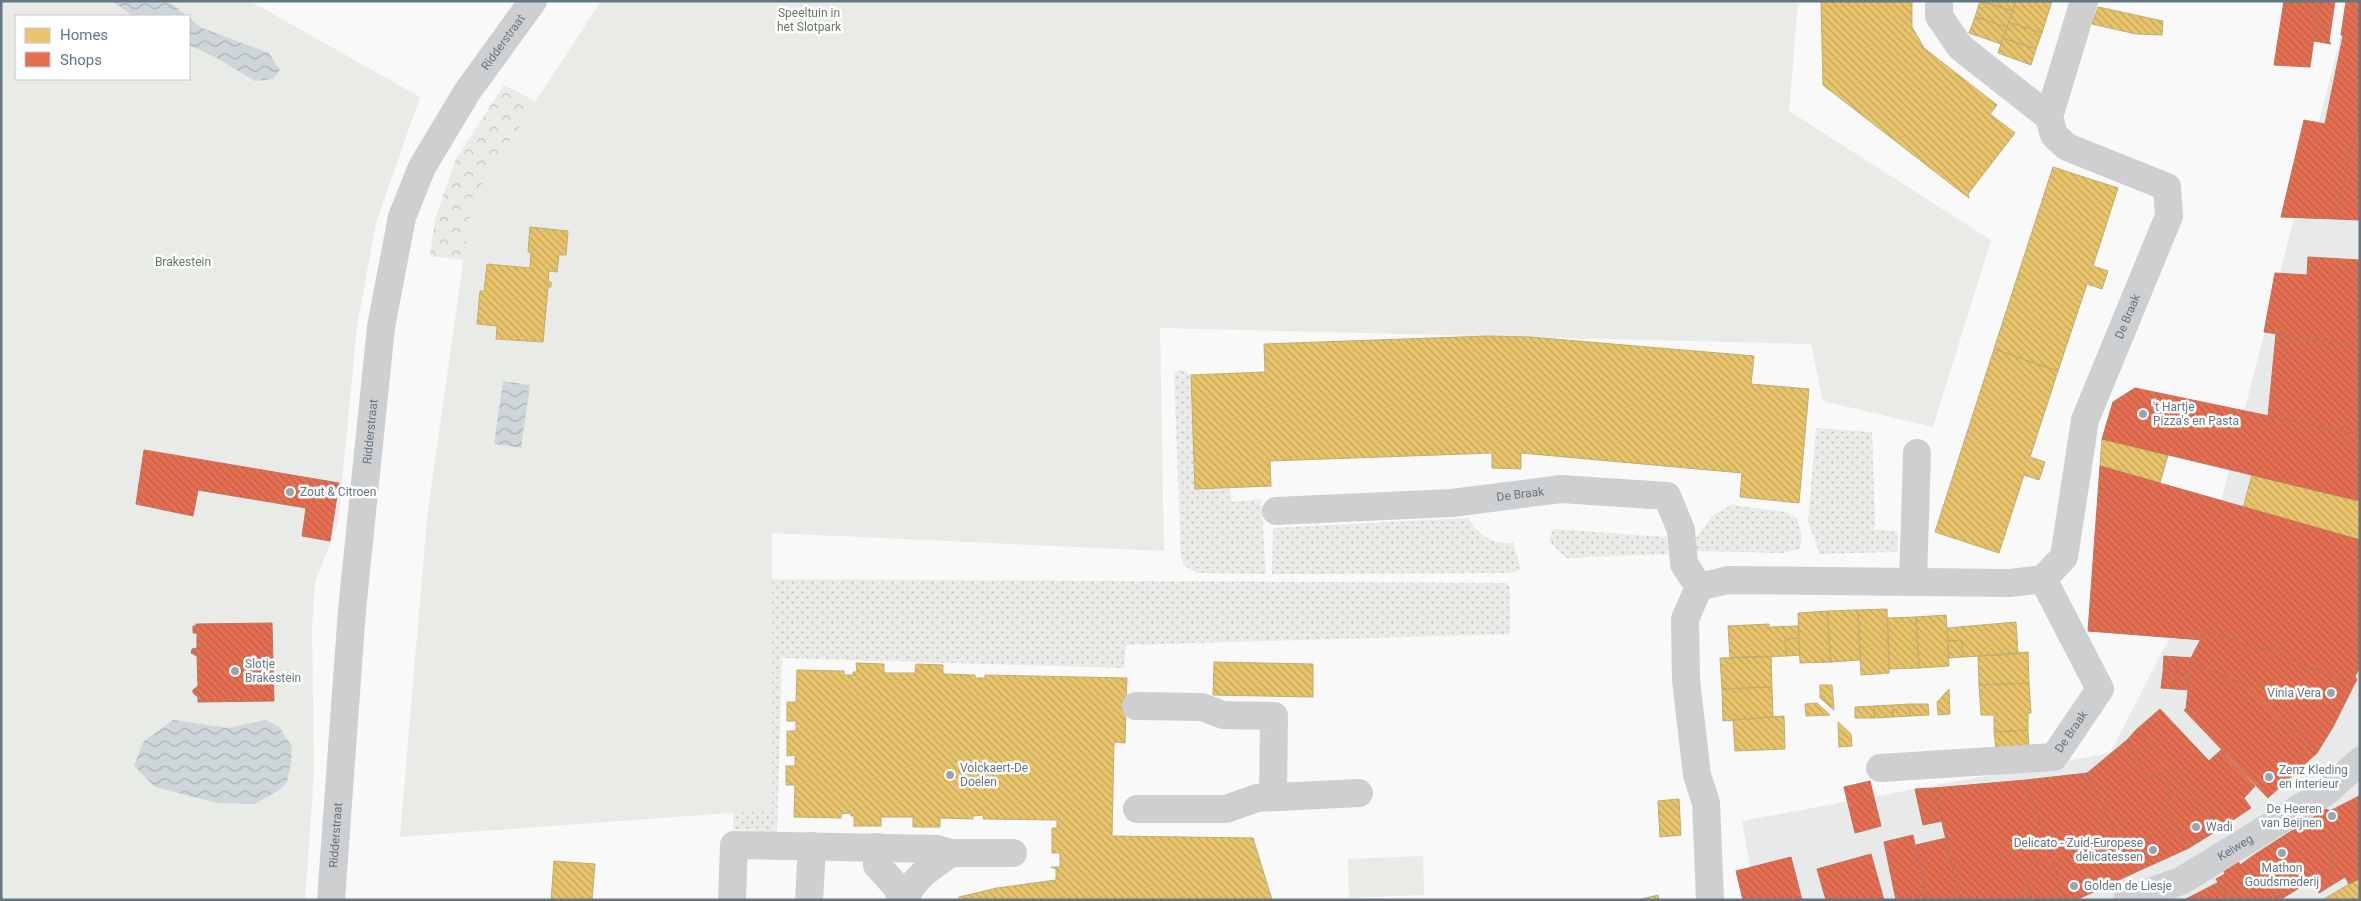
<svg xmlns="http://www.w3.org/2000/svg" width="2361" height="901" font-family="Roboto,sans-serif">
  <defs>
    <pattern id="grass-dots" width="8" height="8" patternUnits="userSpaceOnUse" patternTransform="scale(1.25)"><rect width="8" height="8" fill="#e8ebe6"/><path d="M2 2h.1M6 6h.1" fill="none" stroke="#c0c3c0" stroke-width="1.8" stroke-linecap="round"/></pattern>
    <pattern id="forest-crowns" width="20" height="18" patternUnits="userSpaceOnUse" patternTransform="scale(1.25)"><rect width="20" height="18" fill="#e8ebe6"/><path d="M2 6a3 3 0 1 1 6 0M12 15a3 3 0 1 1 6 0" fill="none" stroke="#c0c3c0"/></pattern>
    <pattern id="water-waves" width="16" height="10" patternUnits="userSpaceOnUse" patternTransform="scale(1.25)"><rect width="16" height="10" fill="#ced6d9"/><path d="M0 5q4-4 8 0t8 0" fill="none" stroke="#abb2b5"/></pattern>
    <pattern id="homes-back-hatch" width="6" height="6" patternUnits="userSpaceOnUse" patternTransform="scale(1.25)"><rect width="6" height="6" fill="#e9c46a"/><path d="M-1 5l2 2M0 0l6 6M5-1l2 2" fill="none" stroke="#c0a45d"/></pattern>
    <pattern id="shops-back-hatch" width="6" height="6" patternUnits="userSpaceOnUse" patternTransform="scale(1.25)"><rect width="6" height="6" fill="#e76f51"/><path d="M-1 5l2 2M0 0l6 6M5-1l2 2" fill="none" stroke="#bf6049"/></pattern>
  </defs>
  <rect width="100%" height="100%" fill="#f9f9f9"/>
  <path fill="#e8e9e9" d="M 2350,1 L 2360,1 L 2360,900 L 1756,900 L 1742,821 L 2110,753 L 2202,575 Z"/>
  <path fill="url(#grass-dots)" d="M 1180,369 L 1191,375 L 1195,489 L 1230,488 L 1232,502 L 1261,499 L 1266,574 L 1197,573 L 1185,566 L 1181,558 L 1174,374 Z
    M 1816,428 L 1872,432 L 1875,529 L 1898,532 L 1897,552 L 1820,554 L 1808,522 Z
    M 1731,505 L 1786,512 L 1797,518 L 1802,536 L 1800,549 L 1783,553 L 1693,551 L 1692,544 L 1712,516 Z
    M 1468,518 C 1479,534 1492,545 1513,543 L 1521,570 L 1508,573 L 1272,574 L 1273,528 Z
    M 1553,529 L 1667,537 L 1668,554 L 1566,558 L 1549,541 Z
    M 739,579 L 1507,583 L 1510,588 L 1510,634 L 1126,645 L 1124,668 L 782,658 L 777,833 L 733,830 Z"/>
  <path fill="url(#forest-crowns)" d="M 504,85 L 650,162 L 646,281 L 430,256 L 435,219 L 456,159 Z"/>
  <path fill="#e8ebe6" fill-rule="evenodd" d="M 1,1 L 250,1 L 420,97 L 376,223 L 357,326 L 338,524 L 315,582 L 312,626 L 314,772 L 305,900 L 1,900 ZM 16,16 L 189,16 L 189,79 L 16,79 Z
    M 601,1 L 1798,1 L 1789,111 L 1991,240 L 1933,427 L 1823,401 L 1811,344 L 1160,328 L 1164,551 L 772,533 L 772,810 L 400,837 L 427,518 L 472,199 Z
    M 1423,856 L 1424,895 L 1349,898 L 1348,859 Z"/>
  <path fill="url(#water-waves)" d="M 111,1 L 168,1 L 187,16 L 134,16 Z
    M 189,18 L 202,28 L 269,53 L 280,71 L 273,79 L 255,81 L 215,57 L 189,45 Z
    M 503,381 L 530,385 L 521,448 L 494,444 Z
    M 173,720 L 228,728 L 265,720 L 279,727 L 292,747 L 291,762 L 287,782 L 279,790 L 255,804 L 217,803 L 155,787 L 134,766 L 143,742 Z"/>
  <path fill="url(#homes-back-hatch)" stroke="#c1ad72" d="M 1821,1 L 1912,1 L 1912,27 L 1924,48 L 1997,105 L 1990,114 L 2015,133 L 1968,194 L 1969,198 L 1823,85 Z
    M 1980,1 L 2012,11 L 2007,27 L 1975,17 Z
    M 1982,1 L 2016,1 L 2012,11 Z
    M 2016,1 L 2052,1 L 2042,33 L 2009,22 Z
    M 2098,7 L 2163,21 L 2162,35 L 2136,34 L 2092,24 Z
    M 1975,17 L 2007,27 L 2001,44 L 1969,33 Z
    M 2009,22 L 2042,33 L 2036,49 L 2003,38 Z
    M 2003,38 L 2036,49 L 2031,65 L 1998,53 Z
    M 2053,167 L 2118,188 L 2093,266 L 2108,271 L 2102,289 L 2087,284 L 2058,371 L 1994,349 Z
    M 530,227 L 568,231 L 566,255 L 559,255 L 557,272 L 549,271 L 548,282 L 551,282 L 551,287 L 548,287 L 543,342 L 496,339 L 497,326 L 477,324 L 480,291 L 484,291 L 487,264 L 530,268 L 531,252 L 528,252 Z
    M 1488,336 L 1530,337 L 1754,356 L 1751,384 L 1809,389 L 1799,503 L 1740,497 L 1742,473 L 1521,453 L 1521,469 L 1492,468 L 1492,453 L 1270,461 L 1271,486 L 1195,489 L 1191,375 L 1265,372 L 1264,344 Z
    M 1994,349 L 2058,371 L 2030,457 L 2045,462 L 2039,480 L 2024,475 L 1999,553 L 1935,532 Z
    M 2102,439 L 2168,455 L 2160,483 L 2100,466 Z
    M 2252,475 L 2360,501 L 2360,540 L 2243,508 Z
    M 1887,609 L 1889,673 L 1861,675 L 1858,610 Z
    M 1858,610 L 1860,660 L 1831,662 L 1827,611 Z
    M 1827,611 L 1831,662 L 1800,663 L 1798,613 Z
    M 1946,615 L 1949,666 L 1919,668 L 1916,617 Z
    M 1916,617 L 1919,668 L 1889,669 L 1888,618 Z
    M 2016,622 L 2018,654 L 1963,657 L 1962,640 L 1948,641 L 1947,628 Z
    M 1769,624 L 1769,627 L 1798,626 L 1799,638 L 1785,639 L 1787,656 L 1730,658 L 1728,626 Z
    M 1799,638 L 1800,655 L 1787,656 L 1785,639 Z
    M 1962,640 L 1963,657 L 1949,658 L 1948,641 Z
    M 2028,652 L 2029,683 L 1979,685 L 1978,656 Z
    M 1771,656 L 1772,687 L 1722,689 L 1720,658 Z
    M 1214,662 L 1313,664 L 1313,697 L 1213,695 Z
    M 856,663 L 884,664 L 884,673 L 915,673 L 916,664 L 943,665 L 943,674 L 975,675 L 975,678 L 985,678 L 985,675 L 1127,678 L 1125,743 L 1114,742 L 1112,836 L 1253,838 L 1272,900 L 959,900 L 959,897 L 997,888 L 1056,880 L 1056,869 L 1051,867 L 1060,867 L 1060,853 L 1052,853 L 1052,828 L 1057,828 L 1057,820 L 983,819 L 983,815 L 973,816 L 973,819 L 940,818 L 940,827 L 913,827 L 913,817 L 881,817 L 881,826 L 854,826 L 854,816 L 851,816 L 851,813 L 841,814 L 841,818 L 794,817 L 795,785 L 786,785 L 786,766 L 795,766 L 795,755 L 787,756 L 787,731 L 796,731 L 796,721 L 787,721 L 787,702 L 796,702 L 797,670 L 844,671 L 844,675 L 853,675 L 853,672 L 857,672 Z
    M 2029,683 L 2031,713 L 2028,713 L 2028,730 L 1994,732 L 1994,715 L 1981,715 L 1979,685 Z
    M 1820,685 L 1832,685 L 1834,710 L 1820,698 Z
    M 1772,687 L 1773,717 L 1723,721 L 1722,689 Z
    M 1949,689 L 1950,714 L 1938,715 L 1937,702 Z
    M 1817,703 L 1830,715 L 1806,716 L 1805,704 Z
    M 1909,704 L 1910,716 L 1893,717 L 1893,705 Z
    M 1909,704 L 1928,704 L 1929,715 L 1910,716 Z
    M 1893,705 L 1893,717 L 1874,718 L 1874,706 Z
    M 1874,706 L 1874,718 L 1855,718 L 1855,707 Z
    M 1784,716 L 1785,749 L 1735,751 L 1733,720 Z
    M 1838,722 L 1851,734 L 1852,746 L 1839,747 Z
    M 2028,730 L 2029,747 L 1996,749 L 1994,732 Z
    M 1679,799 L 1681,835 L 1660,837 L 1658,801 Z
    M 554,861 L 595,864 L 592,900 L 551,900 Z
    M 2360,878 L 2360,900 L 2322,900 L 2353,882 Z
    M 1658,895 L 1659,900 L 1637,900 Z"/>
  <path fill="url(#shops-back-hatch)" stroke="#c07160" d="M 2284,1 L 2319,1 L 2310,67 L 2274,65 Z
    M 2319,1 L 2335,1 L 2329,41 L 2331,44 L 2314,41 Z
    M 2346,1 L 2360,1 L 2360,38 L 2341,35 Z
    M 2343,36 L 2360,38 L 2360,136 L 2355,135 L 2335,219 L 2281,217 L 2304,120 L 2325,124 Z
    M 2355,135 L 2360,136 L 2360,220 L 2335,219 Z
    M 2308,257 L 2360,260 L 2360,346 L 2264,332 L 2275,273 L 2307,275 Z
    M 2276,334 L 2360,346 L 2360,435 L 2268,416 Z
    M 2135,388 L 2360,435 L 2360,501 L 2102,439 L 2113,402 Z
    M 144,450 L 339,483 L 330,541 L 302,536 L 306,508 L 198,490 L 193,516 L 136,504 Z
    M 2100,466 L 2360,540 L 2360,668 L 2355,676 L 2357,680 L 2354,685 L 2258,646 L 2257,649 L 2238,642 L 2239,641 L 2205,631 L 2203,640 L 2088,631 Z
    M 272,623 L 274,701 L 198,702 L 198,697 L 193,693 L 193,690 L 198,686 L 197,656 L 191,653 L 192,649 L 197,648 L 197,633 L 193,633 L 193,626 L 196,626 L 196,624 Z
    M 2205,631 L 2239,641 L 2238,642 L 2257,649 L 2258,646 L 2354,685 L 2333,727 L 2317,753 L 2299,732 L 2289,728 L 2242,683 L 2191,663 L 2191,658 Z
    M 2164,656 L 2178,657 L 2176,673 L 2163,672 Z
    M 2178,657 L 2191,658 L 2190,674 L 2176,673 Z
    M 2191,663 L 2242,683 L 2289,728 L 2299,732 L 2317,753 L 2268,798 L 2184,710 L 2186,709 Z
    M 2163,672 L 2176,673 L 2175,689 L 2161,688 Z
    M 2176,673 L 2190,674 L 2189,690 L 2175,689 Z
    M 2160,709 L 2209,761 L 2221,750 L 2255,786 L 2244,798 L 2251,808 L 2221,828 L 2203,798 L 2200,801 L 2136,730 Z
    M 2136,730 L 2200,801 L 2203,798 L 2221,828 L 2189,848 L 2162,802 L 2171,797 L 2158,773 L 2148,778 L 2127,740 Z
    M 2127,740 L 2148,778 L 2158,773 L 2171,797 L 2162,802 L 2189,848 L 2136,872 L 2086,774 Z
    M 2088,773 L 2086,774 L 2136,872 L 2076,900 L 2065,900 L 2026,780 Z
    M 2026,780 L 2047,845 L 2033,849 L 2040,872 L 2025,875 L 2032,900 L 1960,900 L 1934,788 Z
    M 1870,781 L 1881,826 L 1855,833 L 1844,787 Z
    M 1934,788 L 1942,821 L 1923,825 L 1915,789 Z
    M 2359,796 L 2360,878 L 2349,884 L 2345,877 L 2319,893 L 2312,880 L 2336,865 L 2328,853 L 2335,848 L 2332,845 L 2344,837 L 2330,811 Z
    M 2326,809 L 2330,811 L 2344,837 L 2332,845 L 2335,848 L 2328,853 L 2336,865 L 2283,898 L 2257,853 Z
    M 1913,835 L 1927,900 L 1896,900 L 1884,842 Z
    M 1946,838 L 1960,900 L 1927,900 L 1916,845 Z
    M 2047,845 L 2050,854 L 2065,900 L 2032,900 L 2025,875 L 2040,872 L 2033,849 Z
    M 2257,853 L 2281,894 L 2273,900 L 2229,900 L 2216,879 L 2225,874 L 2223,870 L 2238,861 L 2240,865 Z
    M 1871,854 L 1884,900 L 1826,900 L 1817,869 Z
    M 1791,857 L 1802,900 L 1743,900 L 1736,871 Z
    M 2219,882 L 2229,900 L 2184,900 Z
    M 2281,894 L 2283,900 L 2273,900 Z"/>
  <g fill="none" stroke-linecap="round" stroke-linejoin="round">
    <g stroke="#cecfd0" stroke-width="28">
      <path d="M 1939,1 L 1939,16 L 1960,47 L 2049,117"/>
      <path id="s1" d="M 1276,511 L 1452,503 L 1561,489 L 1667,496 L 1681,530 L 1684,564 L 1699,587"/>
      <path d="M 1913,581 L 1917,453"/>
      <path id="s2" d="M 1699,587 L 1728,580 L 2010,583 L 2043,579 L 2064,557 L 2085,420 L 2169,216 L 2167,187 L 2067,147 L 2054,135 L 2049,117 L 2084,1"/>
      <path d="M 1699,587 L 1685,619 L 1686,680 L 1697,775 L 1706,803 L 1710,900"/>
      <path d="M 1136,706 L 1202,707 L 1223,715 L 1274,716 L 1273,797"/>
      <path id="s3" d="M 1880,768 L 2054,757 L 2100,689 L 2043,579"/>
      <path d="M 1137,809 L 1226,809 L 1257,798 L 1359,793"/>
      <path d="M 877,847 L 877,865 L 896,886 L 902,900"/>
      <path id="s4" d="M 331,900 L 352,610 L 381,327 L 402,217 L 422,167 L 467,92 L 533,1"/>
      <path d="M 732,900 L 734,845 L 937,849 L 951,853 L 1013,853"/>
      <path d="M 809,900 L 812,846"/>
      <path d="M 905,900 C 913,877 932,867 951,853"/>
      <path id="s5" d="M 2127,900 L 2181,881 L 2326,792 L 2360,761"/>
    </g>
  </g>
  <g fill="#99a4ac" stroke="#fff" stroke-width="2">
    <circle cx="2143" cy="414" r="5"/>
    <circle cx="290" cy="492" r="5"/>
    <circle cx="235" cy="671" r="5"/>
    <circle cx="2331" cy="693" r="5"/>
    <circle cx="950" cy="775" r="5"/>
    <circle cx="2269" cy="777" r="5"/>
    <circle cx="2332" cy="816" r="5"/>
    <circle cx="2196" cy="827" r="5"/>
    <circle cx="2153" cy="850" r="5"/>
    <circle cx="2282" cy="853" r="5"/>
    <circle cx="2074" cy="886" r="5"/>
  </g>
  <g text-anchor="middle" dominant-baseline="central" stroke-width="5" stroke-linejoin="round" paint-order="stroke">
    <g font-size="12" fill="#687a64" stroke="#fff">
      <text x="809" y="13">Speeltuin in<tspan x="809" dy="14">het Slotpark</tspan></text>
      <text x="183" y="262">Brakestein</text>
    </g>
    <g font-size="12" fill="#657683" stroke="#fff">
      <text stroke="none"><textPath href="#s4" startOffset="890">Ridderstraat</textPath></text>
      <text stroke="none"><textPath href="#s2" startOffset="626">De Braak</textPath></text>
      <text stroke="none"><textPath href="#s4" startOffset="470">Ridderstraat</textPath></text>
      <text stroke="none"><textPath href="#s1" startOffset="245">De Braak</textPath></text>
      <text stroke="none"><textPath href="#s3" startOffset="205">De Braak</textPath></text>
      <text stroke="none"><textPath href="#s4" startOffset="65">Ridderstraat</textPath></text>
      <text stroke="none"><textPath href="#s5" startOffset="121">Keiweg</textPath></text>
    </g>
    <g font-size="12" fill="#657683" stroke="#fff" text-anchor="start">
      <text x="2153" y="407">'t Hartje<tspan x="2153" dy="14">Pizza's en Pasta</tspan></text>
      <text x="300" y="492">Zout &amp; Citroen</text>
      <text x="245" y="664">Slotje<tspan x="245" dy="14">Brakestein</tspan></text>
      <text x="2321" y="693" text-anchor="end">Vinia Vera</text>
      <text x="960" y="768">Volckaert-De<tspan x="960" dy="14">Doelen</tspan></text>
      <text x="2279" y="770">Zenz Kleding<tspan x="2279" dy="14">en interieur</tspan></text>
      <text x="2322" y="809" text-anchor="end">De Heeren<tspan x="2322" dy="14">van Beijnen</tspan></text>
      <text x="2206" y="827">Wadi</text>
      <text x="2143" y="843" text-anchor="end">Delicato - Zuid-Europese<tspan x="2143" dy="14">delicatessen</tspan></text>
      <text x="2282" y="868" text-anchor="middle">Mathon<tspan x="2282" dy="14">Goudsmederij</tspan></text>
      <text x="2084" y="886">Golden de Liesje</text>
    </g>
  </g>
  <rect width="2361" height="901" fill="none" stroke="#657683" stroke-width="5"/>
  <rect x="15" y="15" width="175" height="65" fill="#ffffff" stroke="#c1c8cd"/>
  <rect x="25" y="28" width="25" height="15" fill="#e9c46a" stroke="#c1c8cd"/>
  <text x="60" y="40" font-size="15" fill="#657683">Homes</text>
  <rect x="25" y="52" width="25" height="15" fill="#e76f51" stroke="#c1c8cd"/>
  <text x="60" y="65" font-size="15" fill="#657683">Shops</text>
</svg>
